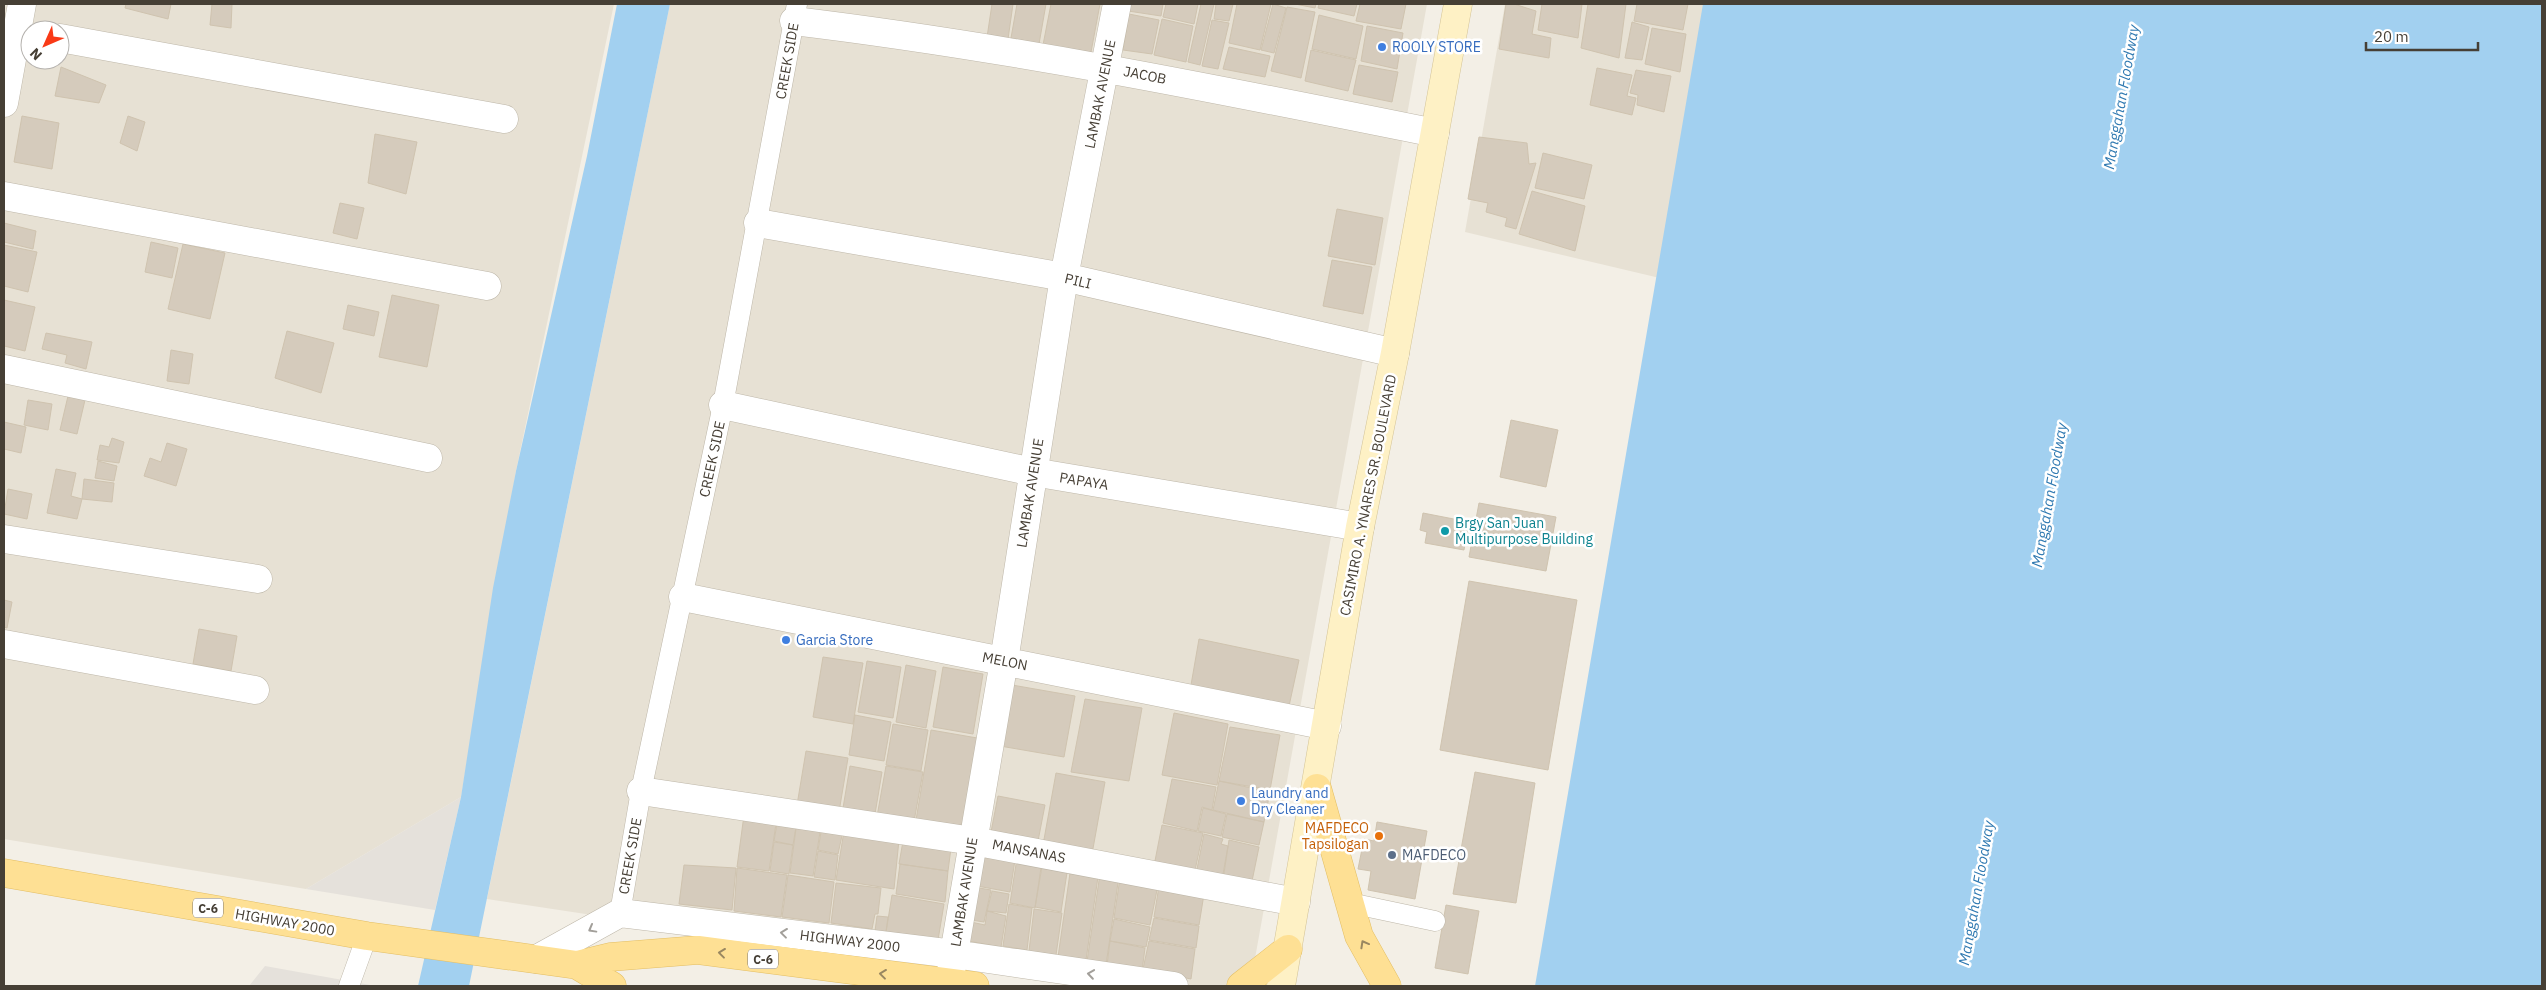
<svg xmlns="http://www.w3.org/2000/svg" width="2546" height="990" font-family="'IBM Plex Sans',sans-serif">
  <rect width="100%" height="100%" fill="#f3efe6"/>
  <path fill="#e7e1d4" fill-rule="evenodd" d="M 4,4 L 614,4 L 516,471 L 461,797 L 306,889 L 4,839 ZM 30,30 L 60,30 L 60,60 L 30,60 Z
    M 670,4 L 1427,4 L 1250,986 L 1165,986 L 645,923 L 487,899 Z
    M 1505,4 L 1713,4 L 1664,279 L 1465,232 Z"/>
  <path fill="#e5e1db" d="M 461,797 L 435,910 L 306,889 Z
    M 265,966 L 376,986 L 249,986 Z"/>
  <path fill="#a2d0f0" d="M 617,4 L 670,4 L 469,986 L 418,986 L 461,797 L 493,588 L 516,471 L 587,156 Z
    M 1703,4 L 2542,4 L 2542,986 L 1535,986 Z"/>
  <path fill="#d5cbbc" stroke="#cfc3af" d="M 126,4 L 171,4 L 168,19 L 125,8 Z
    M 212,4 L 232,4 L 231,28 L 210,25 Z
    M 992,4 L 1013,4 L 1007,46 L 986,44 Z
    M 1017,4 L 1046,4 L 1039,44 L 1011,38 Z
    M 1051,4 L 1100,4 L 1091,52 L 1043,45 Z
    M 1129,4 L 1163,4 L 1161,16 L 1128,11 Z
    M 1166,4 L 1198,4 L 1194,24 L 1163,17 Z
    M 1201,4 L 1214,4 L 1200,65 L 1188,62 Z
    M 1216,4 L 1233,4 L 1229,21 L 1214,19 Z
    M 1237,4 L 1271,4 L 1260,50 L 1229,43 Z
    M 1273,4 L 1286,8 L 1274,53 L 1261,50 Z
    M 1295,4 L 1316,4 L 1315,8 Z
    M 1319,4 L 1357,4 L 1354,16 L 1318,8 Z
    M 1360,4 L 1406,4 L 1401,29 L 1356,21 Z
    M 1506,4 L 1514,4 L 1536,11 L 1532,34 L 1551,38 L 1549,58 L 1499,49 Z
    M 1542,4 L 1582,4 L 1578,38 L 1538,30 Z
    M 1588,4 L 1626,4 L 1619,58 L 1581,48 Z
    M 1637,4 L 1688,4 L 1683,30 L 1634,21 Z
    M 1287,7 L 1315,12 L 1301,78 L 1271,71 Z
    M 1129,14 L 1159,20 L 1152,54 L 1123,50 Z
    M 1319,15 L 1363,26 L 1356,59 L 1312,49 Z
    M 1162,19 L 1193,26 L 1186,62 L 1154,55 Z
    M 1212,20 L 1229,23 L 1218,69 L 1202,66 Z
    M 1632,22 L 1649,27 L 1642,60 L 1625,58 Z
    M 1367,26 L 1403,33 L 1397,69 L 1361,61 Z
    M 1652,28 L 1686,34 L 1680,72 L 1645,64 Z
    M 1229,47 L 1270,56 L 1265,77 L 1223,69 Z
    M 1311,50 L 1356,60 L 1348,91 L 1305,81 Z
    M 1359,65 L 1398,72 L 1392,102 L 1353,94 Z
    M 61,67 L 106,85 L 99,103 L 55,96 Z
    M 1597,68 L 1632,75 L 1627,96 L 1636,98 L 1632,115 L 1590,105 Z
    M 1636,70 L 1671,76 L 1664,112 L 1637,105 L 1638,95 L 1630,93 Z
    M 22,116 L 59,123 L 52,169 L 14,162 Z
    M 128,116 L 145,122 L 137,151 L 120,143 Z
    M 375,134 L 417,142 L 406,194 L 368,183 Z
    M 1479,137 L 1527,143 L 1529,164 L 1536,163 L 1516,229 L 1505,226 L 1507,218 L 1486,212 L 1488,203 L 1468,199 Z
    M 1543,153 L 1592,165 L 1584,199 L 1535,188 Z
    M 1532,191 L 1585,206 L 1575,251 L 1519,234 Z
    M 340,203 L 364,208 L 357,239 L 333,233 Z
    M 1337,209 L 1383,218 L 1375,265 L 1328,256 Z
    M 4,223 L 36,231 L 33,249 L 4,242 Z
    M 151,242 L 178,248 L 172,278 L 145,272 Z
    M 183,244 L 225,253 L 210,319 L 168,309 Z
    M 4,245 L 37,252 L 28,292 L 4,286 Z
    M 1332,260 L 1372,267 L 1363,314 L 1323,306 Z
    M 392,295 L 439,305 L 427,367 L 379,357 Z
    M 4,300 L 35,307 L 25,351 L 4,346 Z
    M 348,305 L 379,312 L 374,336 L 343,329 Z
    M 287,331 L 334,343 L 321,393 L 275,378 Z
    M 46,333 L 92,342 L 86,369 L 65,363 L 67,355 L 42,349 Z
    M 171,350 L 193,354 L 189,384 L 167,381 Z
    M 68,396 L 85,400 L 77,434 L 60,430 Z
    M 28,400 L 52,404 L 48,430 L 24,425 Z
    M 1511,420 L 1558,430 L 1546,487 L 1500,477 Z
    M 4,422 L 26,427 L 21,453 L 4,449 Z
    M 112,438 L 124,442 L 119,463 L 97,460 L 100,445 L 109,447 Z
    M 167,443 L 187,449 L 176,486 L 144,476 L 150,458 L 161,462 Z
    M 98,461 L 117,466 L 114,481 L 95,478 Z
    M 56,469 L 76,473 L 71,496 L 82,499 L 77,519 L 47,513 Z
    M 84,479 L 114,483 L 112,502 L 82,499 Z
    M 8,489 L 32,494 L 27,519 L 4,514 Z
    M 1479,503 L 1556,517 L 1546,571 L 1469,557 Z
    M 1423,513 L 1469,522 L 1464,550 L 1425,543 L 1427,532 L 1420,530 Z
    M 1469,581 L 1577,600 L 1548,770 L 1440,750 Z
    M 4,600 L 12,602 L 7,628 L 4,627 Z
    M 199,629 L 237,636 L 231,671 L 193,664 Z
    M 1199,639 L 1299,660 L 1289,706 L 1191,685 Z
    M 823,657 L 863,663 L 853,724 L 813,717 Z
    M 867,661 L 901,667 L 893,718 L 858,712 Z
    M 906,665 L 936,671 L 926,728 L 896,722 Z
    M 943,667 L 983,674 L 973,734 L 933,727 Z
    M 1012,685 L 1075,696 L 1064,757 L 1000,746 Z
    M 1085,699 L 1142,708 L 1129,781 L 1071,772 Z
    M 1174,713 L 1228,724 L 1217,785 L 1162,775 Z
    M 855,715 L 891,722 L 884,761 L 849,755 Z
    M 893,724 L 928,730 L 921,771 L 886,765 Z
    M 1230,727 L 1280,735 L 1270,790 L 1219,781 Z
    M 931,730 L 983,739 L 967,835 L 915,826 Z
    M 806,751 L 848,758 L 839,812 L 797,805 Z
    M 850,766 L 882,772 L 874,820 L 842,814 Z
    M 886,766 L 923,772 L 913,827 L 876,822 Z
    M 1475,772 L 1535,783 L 1516,903 L 1453,894 Z
    M 1056,773 L 1105,782 L 1092,854 L 1043,845 Z
    M 1172,779 L 1216,787 L 1212,810 L 1202,807 L 1197,831 L 1163,823 Z
    M 1219,781 L 1270,792 L 1264,822 L 1213,810 Z
    M 998,796 L 1045,805 L 1038,841 L 991,832 Z
    M 1203,808 L 1226,814 L 1221,836 L 1198,831 Z
    M 1227,814 L 1264,822 L 1259,845 L 1222,837 Z
    M 744,815 L 777,817 L 769,871 L 737,867 Z
    M 778,818 L 797,821 L 793,845 L 774,841 Z
    M 797,821 L 821,826 L 813,876 L 790,873 Z
    M 1377,822 L 1427,831 L 1415,899 L 1368,890 L 1371,871 L 1358,869 L 1364,839 L 1374,841 Z
    M 1162,825 L 1203,833 L 1194,875 L 1154,866 Z
    M 822,826 L 843,831 L 838,854 L 818,850 Z
    M 844,831 L 899,840 L 894,889 L 836,880 Z
    M 1204,834 L 1223,839 L 1221,844 L 1228,846 L 1222,880 L 1196,874 Z
    M 1229,840 L 1259,847 L 1251,886 L 1223,880 Z
    M 903,841 L 951,848 L 948,871 L 899,864 Z
    M 774,842 L 793,845 L 789,874 L 770,871 Z
    M 818,851 L 838,855 L 835,880 L 814,877 Z
    M 983,854 L 1015,860 L 1010,892 L 977,886 Z
    M 1017,858 L 1042,861 L 1035,908 L 1010,903 Z
    M 1043,861 L 1068,866 L 1061,912 L 1035,907 Z
    M 900,864 L 948,871 L 945,902 L 896,894 Z
    M 684,865 L 736,868 L 732,910 L 679,904 Z
    M 1071,866 L 1099,870 L 1086,960 L 1058,957 Z
    M 737,868 L 787,875 L 781,917 L 734,911 Z
    M 1100,874 L 1119,876 L 1106,965 L 1087,961 Z
    M 788,875 L 834,882 L 829,923 L 782,917 Z
    M 1120,878 L 1158,885 L 1150,925 L 1114,918 Z
    M 836,883 L 881,888 L 878,914 L 875,914 L 872,929 L 831,923 Z
    M 1159,886 L 1204,894 L 1199,925 L 1154,917 Z
    M 973,887 L 991,890 L 984,922 L 965,919 Z
    M 992,891 L 1009,894 L 1006,913 L 987,911 Z
    M 892,895 L 944,904 L 938,940 L 886,932 Z
    M 1009,904 L 1032,908 L 1027,950 L 1003,946 Z
    M 1446,905 L 1479,911 L 1468,974 L 1435,968 Z
    M 1034,909 L 1062,913 L 1056,955 L 1029,951 Z
    M 987,911 L 1006,916 L 1001,947 L 963,940 L 966,921 L 985,925 Z
    M 877,916 L 888,917 L 886,932 L 875,931 Z
    M 1154,918 L 1199,926 L 1196,948 L 1149,940 Z
    M 1114,919 L 1150,927 L 1146,947 L 1110,941 Z
    M 1110,941 L 1145,948 L 1142,971 L 1107,965 Z
    M 1149,941 L 1195,949 L 1191,979 L 1143,969 Z"/>
  <g fill="none" stroke-linecap="round" stroke-linejoin="round">
    <g stroke="#beb7a9" stroke-width="21">
      <path id="service" d="M 1350,903 L 1435,921
        M 620,913 L 641,791 L 723,405 L 797,4
        M 349,986 L 367,936"/>
    </g>
    <g stroke="#beb7a9" stroke-width="29">
      <path id="minor" d="M 794,21 C 1010,47 1222,90 1435,133
        M 60,38 L 504,119
        M 4,103 L 22,4
        M 4,196 L 487,286
        M 758,223 L 1064,277 L 1395,353
        M 4,369 L 428,458
        M 723,405 L 1033,472 L 1360,527
        M 4,539 L 258,579
        M 683,597 L 1327,726
        M 4,644 L 255,690
        M 641,791 L 973,841 L 1296,902
        M 537,959 L 620,913 L 954,954 L 1174,986
        M 949,983 L 1004,661 L 1064,277 L 1117,4"/>
    </g>
    <g stroke="#d3c396" stroke-width="29">
      <path id="secondary" d="M 1281,986 L 1360,527 L 1395,353 L 1458,4"/>
    </g>
    <g stroke="#e3be64" stroke-width="29">
      <path id="primary" d="M 1317,788 L 1359,936 L 1387,986
        M 4,873 L 367,936 L 577,965 L 610,957 L 698,950 L 975,986
        M 577,965 L 612,986
        M 1241,986 L 1288,949"/>
    </g>
    <use href="#service" stroke="#fff" stroke-width="20"/>
    <use href="#minor" stroke="#fff" stroke-width="28"/>
    <use href="#secondary" stroke="#fef1c5" stroke-width="28"/>
    <use href="#primary" stroke="#fee094" stroke-width="28"/>
  </g>
  <defs><path id="oneway-chevron" d="M-2-3.5L2.5 0L-2 3.5" fill="none" stroke-width="1.6" stroke-linecap="round" stroke-linejoin="round" transform="scale(1.25)"/></defs>
  <g stroke="#a29f9a">
    <use href="#oneway-chevron" transform="translate(592 929) rotate(151)"/>
    <use href="#oneway-chevron" transform="translate(784 933) rotate(-173)"/>
    <use href="#oneway-chevron" transform="translate(1091 974) rotate(-172)"/>
  </g>
  <g stroke="#998760">
    <use href="#oneway-chevron" transform="translate(1364 944) rotate(-119)"/>
    <use href="#oneway-chevron" transform="translate(722 953) rotate(-173)"/>
    <use href="#oneway-chevron" transform="translate(883 974) rotate(-173)"/>
  </g>
  <g fill="#3f7fe0" stroke="#fff" stroke-width="2">
    <circle cx="1382" cy="47" r="5"/>
    <circle cx="786" cy="640" r="5"/>
    <circle cx="1241" cy="801" r="5"/>
  </g>
  <circle fill="#0f9aa8" stroke="#fff" stroke-width="2" cx="1445" cy="531" r="5"/>
  <circle fill="#e8710a" stroke="#fff" stroke-width="2" cx="1379" cy="836" r="5"/>
  <circle fill="#5c6f8a" stroke="#fff" stroke-width="2" cx="1392" cy="855" r="5"/>
  <g text-anchor="middle" dominant-baseline="central" stroke-width="5" stroke-linejoin="round" paint-order="stroke">
    <g fill="#fff" stroke="#7e7972" stroke-width="1">
      <rect x="193" y="898.5" width="30" height="19" rx="4"/>
      <rect x="748" y="949.5" width="30" height="19" rx="4"/>
    </g>
    <g font-size="12" font-weight="bold" fill="#463f35">
      <text x="208" y="908">C-6</text>
      <text x="763" y="959">C-6</text>
    </g>
    <g font-size="14" fill="#366cbe" stroke="#fff" text-anchor="start">
      <text x="1392" y="47">ROOLY STORE</text>
      <text x="796" y="640">Garcia Store</text>
      <text x="1251" y="793">Laundry and<tspan x="1251" dy="16">Dry Cleaner</tspan></text>
    </g>
    <g font-size="14" fill="#463f35" stroke="#fff">
      <text transform="translate(787 61) rotate(-80)">CREEK SIDE</text>
      <text transform="translate(1145 75) rotate(11)">JACOB</text>
      <text transform="translate(1100 94) rotate(-79)">LAMBAK AVENUE</text>
      <text transform="translate(1078 281) rotate(13)">PILI</text>
      <text transform="translate(712 459) rotate(-78)">CREEK SIDE</text>
      <text transform="translate(1084 481) rotate(9)">PAPAYA</text>
      <text transform="translate(1030 493) rotate(-81)">LAMBAK AVENUE</text>
      <text transform="translate(1368 495) rotate(-79)">CASIMIRO A. YNARES SR. BOULEVARD</text>
      <text transform="translate(1005 661) rotate(11)">MELON</text>
      <text transform="translate(1029 851) rotate(11)">MANSANAS</text>
      <text transform="translate(630 856) rotate(-80)">CREEK SIDE</text>
      <text transform="translate(964 892) rotate(-81)">LAMBAK AVENUE</text>
      <text transform="translate(285 922) rotate(10)">HIGHWAY 2000</text>
      <text transform="translate(850 941) rotate(7)">HIGHWAY 2000</text>
    </g>
    <g font-size="14" fill="#0d838f" stroke="#fff" text-anchor="start">
      <text x="1455" y="523">Brgy San Juan<tspan x="1455" dy="16">Multipurpose Building</tspan></text>
    </g>
    <g font-size="14" fill="#c56008" stroke="#fff" text-anchor="end">
      <text x="1369" y="828">MAFDECO<tspan x="1369" dy="16">Tapsilogan</tspan></text>
    </g>
    <g font-size="14" fill="#4e5e75" stroke="#fff" text-anchor="start">
      <text x="1402" y="855">MAFDECO</text>
    </g>
    <g font-size="15" font-style="italic" fill="#2f79b1" stroke="#fff">
      <text transform="translate(2121 97) rotate(-80)">Manggahan Floodway</text>
      <text transform="translate(2049 495) rotate(-80)">Manggahan Floodway</text>
      <text transform="translate(1976 893) rotate(-80)">Manggahan Floodway</text>
    </g>
  </g>
  <rect width="2546" height="990" fill="none" stroke="#463f35" stroke-width="10"/>
  <g transform="translate(45 45) rotate(225)"><circle r="24" fill="#ffffff" stroke="#b5b2ae"/>
  <path d="M0-4L9 19L0 12L-9 19Z" fill="#f93a17"/>
  <text y="-8" font-size="14" font-weight="bold" text-anchor="middle" fill="#463f35">N</text>
  </g>
  <path d="M2366 42v8h112v-8" fill="none" stroke="#463f35" stroke-width="2.5"/>
  <text x="2374" y="42" font-size="15" fill="#463f35" stroke="#ffffff" stroke-width="4" paint-order="stroke">20 m</text>
</svg>
